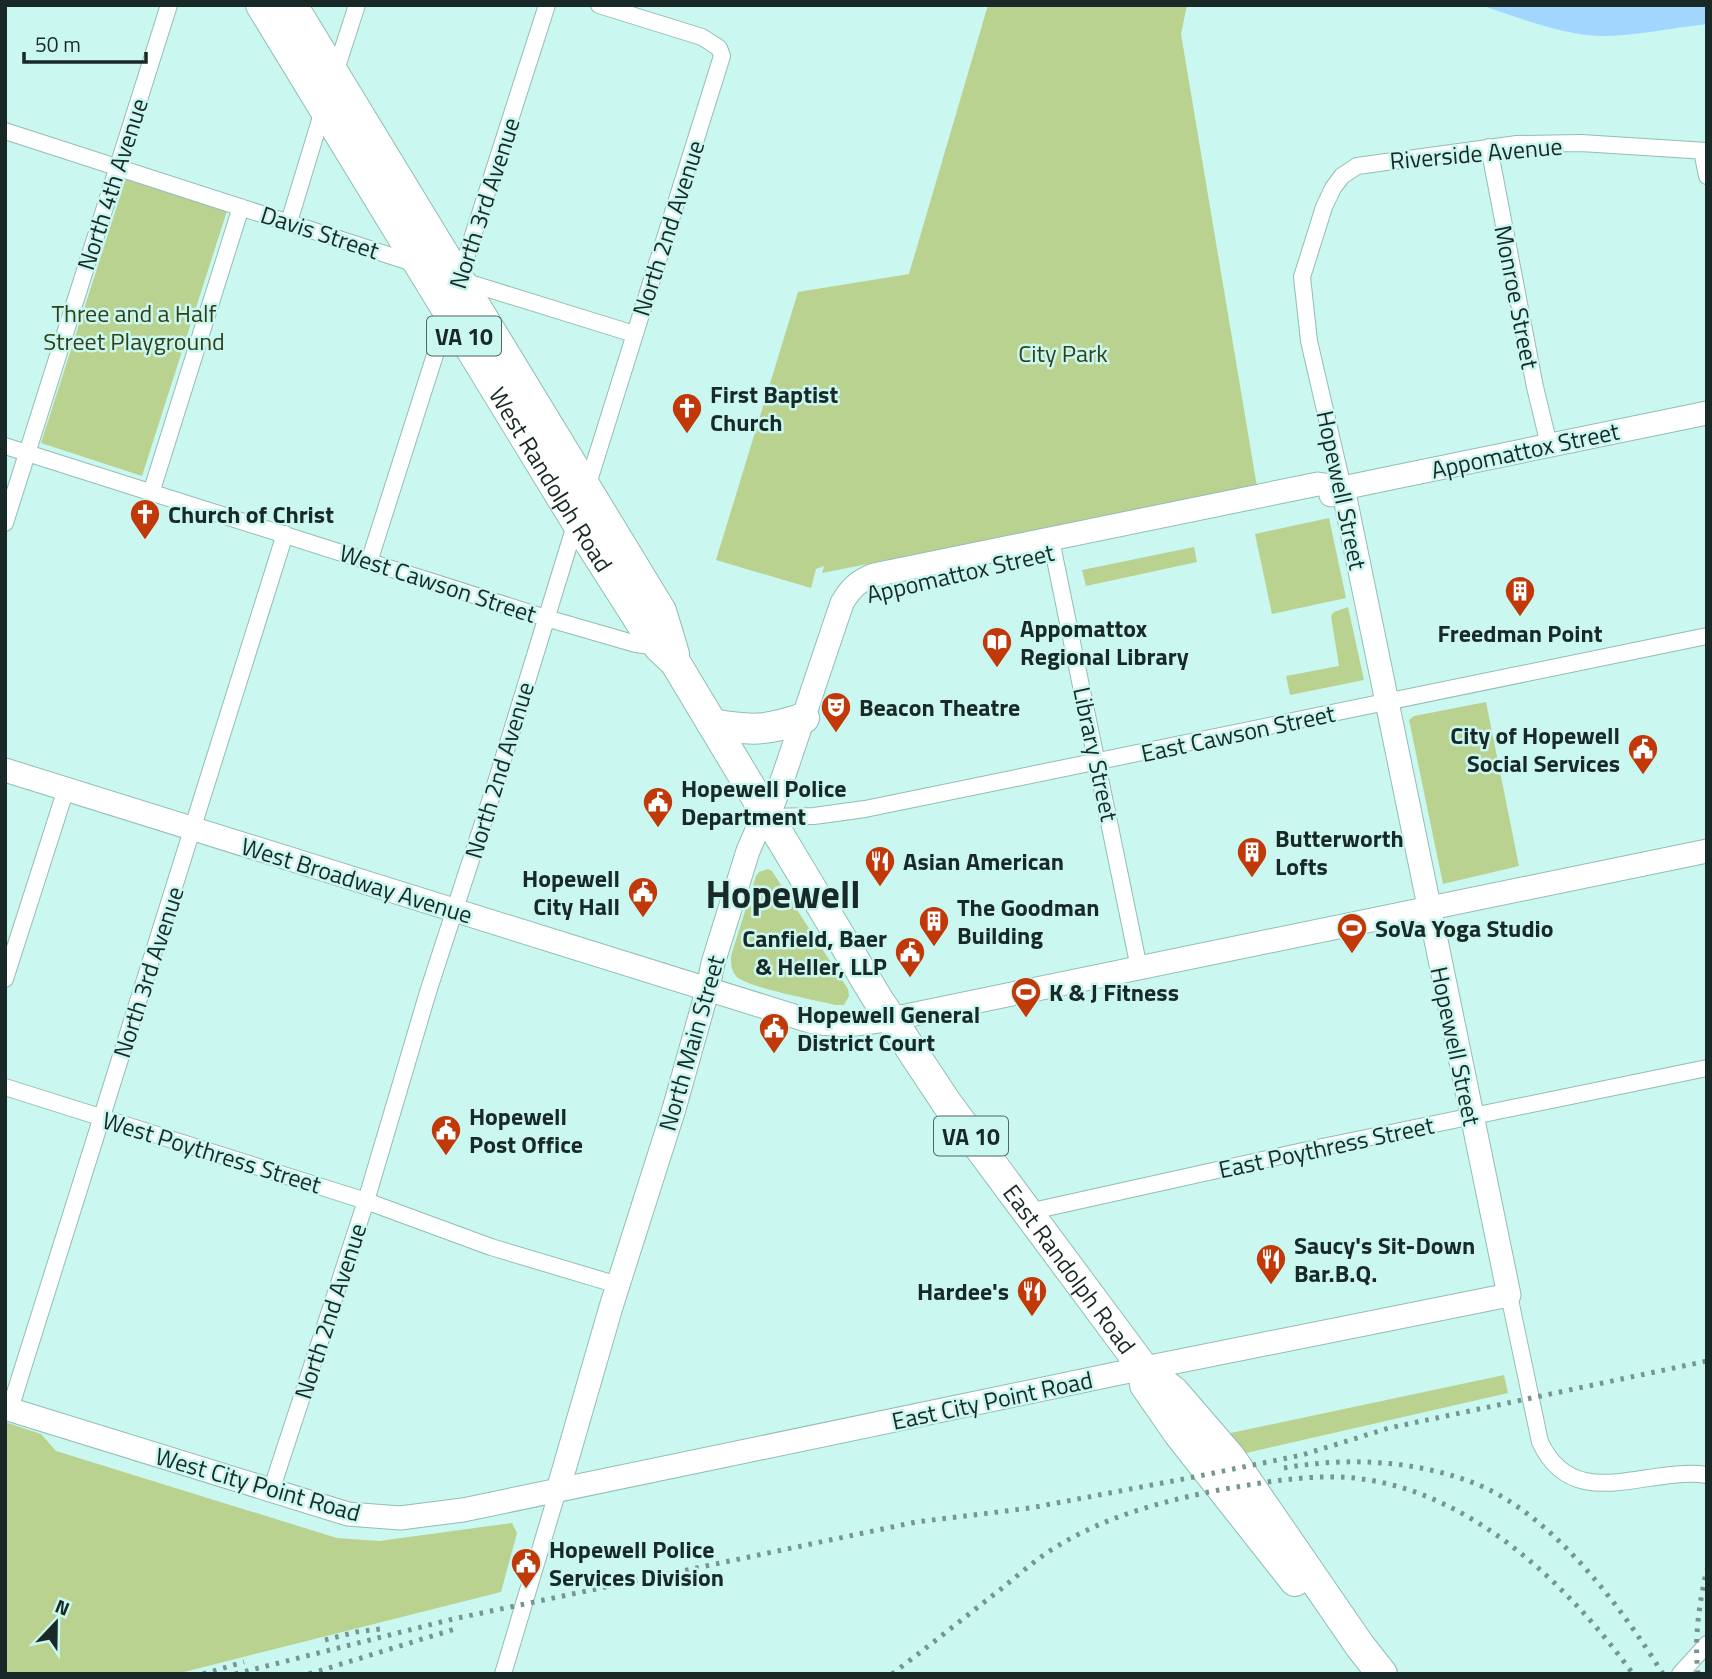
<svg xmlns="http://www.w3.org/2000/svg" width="1712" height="1679" font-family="'Titillium Web',sans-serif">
  <rect width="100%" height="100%" fill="#caf7ef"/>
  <path fill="#bad290" d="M 988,5 L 1187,5 L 1181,34 L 1257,487 L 822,573 L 824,566 L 816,569 L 811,588 L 716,560 L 798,292 L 909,274 Z
    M 126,178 L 227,211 L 142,476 L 41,443 Z
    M 1329,518 L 1346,598 L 1272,614 L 1255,534 Z
    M 1194,547 L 1197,562 L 1086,586 L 1082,570 Z
    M 1348,607 L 1364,680 L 1290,695 L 1286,676 L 1339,666 L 1331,616 L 1334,612 Z
    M 1486,702 L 1519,866 L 1443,884 L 1409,720 L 1414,716 Z
    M 768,869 L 772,871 L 848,989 L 849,996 L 844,1005 L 835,1005 C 816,1000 750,988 737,977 C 731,971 731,964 731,956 L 756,876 L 759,872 Z
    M 1504,1375 L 1508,1393 L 1242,1454 L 1226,1434 Z
    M 5,1422 L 41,1434 L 56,1451 L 337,1538 L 379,1541 L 512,1523 L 517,1533 L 501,1592 L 176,1674 L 5,1674 Z"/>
  <path fill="#a3d6fe" d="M 1481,5 L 1707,5 L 1707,24 C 1671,28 1636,36 1600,36 C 1563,35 1516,17 1481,5 Z"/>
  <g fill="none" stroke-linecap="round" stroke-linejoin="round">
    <g stroke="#91bdb6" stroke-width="18">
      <path id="street" d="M 334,76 L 357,5
        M 5,131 L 416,264
        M 1489,147 L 1535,387 L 1549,445
        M 1702,151 L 1707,176
        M 289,222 L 324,107
        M 459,279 L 547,5
        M 460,280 L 634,334
        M 5,446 L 546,618 L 636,644 L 658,647
        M 587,487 L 722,56 L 719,48 L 702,37 L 599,5
        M 1343,488 L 1309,341 L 1302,277 L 1324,207 L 1333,188 L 1342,176 L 1357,166 L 1517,144 L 1581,143 L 1707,151
        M 151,493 L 241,207
        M 5,523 L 169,5
        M 1051,540 L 1139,968
        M 369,562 L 449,311
        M 768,817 L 814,816 L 865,809 L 1707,636
        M 5,979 L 66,789
        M 5,1087 L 366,1201 L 491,1247 L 618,1285
        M 1028,1212 L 1303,1151 L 1707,1068
        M 1509,1295 L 1540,1442 C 1574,1515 1646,1466 1707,1475
        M 10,1409 L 285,534
        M 271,1491 L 366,1201 L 428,992 L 493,792 L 576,522
        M 503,1674 L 558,1490
        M 1680,1674 L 1707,1644"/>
    </g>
    <g stroke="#91bdb6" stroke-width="25">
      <path id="secondary" d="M 1331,495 L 1343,488 L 1381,480 L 1707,413
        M 5,770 L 813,1022 C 841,1027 864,1024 891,1019 L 1707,851
        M 5,1408 L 348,1514 L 400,1518 L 463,1510 L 1115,1374 L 1509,1295 L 1343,488
        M 558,1490 L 611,1307 L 674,1109 L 708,988 L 713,963 L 748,851 L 757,830 L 768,817 L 784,775 L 842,603 C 850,589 858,581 874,575 L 1318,484 L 1343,488"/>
    </g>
    <g stroke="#91bdb6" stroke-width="32">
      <g id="highway">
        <path id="s1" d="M 261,5 L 576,521 L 643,626 L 659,647 L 675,662 L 877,998 L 948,1105 L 1144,1369 L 1174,1392 L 1230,1457 L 1360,1646 L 1382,1674"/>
        <path d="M 292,5 L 661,611 L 674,654"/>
        <path d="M 712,724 C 751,731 766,731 804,718"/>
        <path d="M 1144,1374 L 1145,1385 L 1179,1434 L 1295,1581"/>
      </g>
    </g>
    <use href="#street" stroke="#fff" stroke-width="16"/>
    <use href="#secondary" stroke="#fff" stroke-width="23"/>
    <use href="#highway" stroke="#fff" stroke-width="30"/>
    <path stroke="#759590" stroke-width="5" stroke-dasharray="3.5 7" stroke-linecap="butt" d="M 1284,1468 C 1346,1457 1414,1460 1474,1483 C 1551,1513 1620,1605 1663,1674
      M 325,1640 L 356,1632 L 380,1629
      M 203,1674 L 244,1662
      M 235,1674 L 453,1619 L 916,1522 L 1030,1508 L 1194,1477 L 1302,1455 L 1389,1428 L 1707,1361
      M 309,1674 L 455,1629
      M 892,1674 C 929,1646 965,1617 1001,1589 C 1017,1576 1033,1562 1051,1550 C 1103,1517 1159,1502 1219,1490 C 1259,1483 1299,1476 1340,1477 C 1461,1482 1565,1580 1633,1674
      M 1698,1674 C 1694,1638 1699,1604 1707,1569"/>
  </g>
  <defs>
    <g id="church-pin" transform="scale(1.575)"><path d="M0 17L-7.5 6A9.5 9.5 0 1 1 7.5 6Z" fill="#c13909" stroke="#caf7ef"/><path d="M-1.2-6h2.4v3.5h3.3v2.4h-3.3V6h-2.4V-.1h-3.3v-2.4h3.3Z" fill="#fff"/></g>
    <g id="building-pin" transform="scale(1.575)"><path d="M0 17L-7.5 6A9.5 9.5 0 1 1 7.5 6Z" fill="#c13909" stroke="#caf7ef"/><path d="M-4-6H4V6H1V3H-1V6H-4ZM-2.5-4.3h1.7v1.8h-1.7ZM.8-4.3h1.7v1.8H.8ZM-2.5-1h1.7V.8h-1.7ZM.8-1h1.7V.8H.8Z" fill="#fff"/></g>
    <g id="library-pin" transform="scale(1.575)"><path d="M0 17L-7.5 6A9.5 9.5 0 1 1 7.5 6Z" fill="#c13909" stroke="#caf7ef"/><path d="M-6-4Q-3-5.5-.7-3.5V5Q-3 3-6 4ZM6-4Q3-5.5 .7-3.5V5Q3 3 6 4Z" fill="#fff"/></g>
    <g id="theatre-pin" transform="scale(1.575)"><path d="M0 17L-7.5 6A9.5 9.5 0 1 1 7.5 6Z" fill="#c13909" stroke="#caf7ef"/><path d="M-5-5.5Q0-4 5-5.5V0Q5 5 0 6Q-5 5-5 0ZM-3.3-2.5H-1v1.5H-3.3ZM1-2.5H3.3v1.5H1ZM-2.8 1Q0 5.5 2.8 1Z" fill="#fff"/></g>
    <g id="civic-pin" transform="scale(1.575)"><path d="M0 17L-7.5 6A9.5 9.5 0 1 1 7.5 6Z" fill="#c13909" stroke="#caf7ef"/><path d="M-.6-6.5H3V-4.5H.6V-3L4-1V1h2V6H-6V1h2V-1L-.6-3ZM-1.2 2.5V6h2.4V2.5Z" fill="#fff"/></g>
    <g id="restaurant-pin" transform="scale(1.575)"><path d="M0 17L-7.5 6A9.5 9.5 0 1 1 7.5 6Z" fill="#c13909" stroke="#caf7ef"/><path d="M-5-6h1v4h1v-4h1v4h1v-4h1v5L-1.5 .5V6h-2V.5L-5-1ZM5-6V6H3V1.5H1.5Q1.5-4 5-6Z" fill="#fff"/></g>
    <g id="stadium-pin" transform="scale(1.575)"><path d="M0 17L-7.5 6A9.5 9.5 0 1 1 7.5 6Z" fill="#c13909" stroke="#caf7ef"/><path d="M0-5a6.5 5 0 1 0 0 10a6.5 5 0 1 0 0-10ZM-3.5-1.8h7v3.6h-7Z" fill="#fff"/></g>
  </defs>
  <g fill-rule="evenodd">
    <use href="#church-pin" x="687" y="408"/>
    <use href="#church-pin" x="145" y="514"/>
    <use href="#building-pin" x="1520" y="591"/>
    <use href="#library-pin" x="997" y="642"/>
    <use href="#theatre-pin" x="836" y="707"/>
    <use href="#civic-pin" x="1643" y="749"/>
    <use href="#civic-pin" x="658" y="802"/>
    <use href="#building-pin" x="1252" y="852"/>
    <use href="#restaurant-pin" x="880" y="861"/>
    <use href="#civic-pin" x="643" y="892"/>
    <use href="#building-pin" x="934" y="921"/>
    <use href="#stadium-pin" x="1352" y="928"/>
    <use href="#civic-pin" x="910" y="952"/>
    <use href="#stadium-pin" x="1026" y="992"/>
    <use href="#civic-pin" x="774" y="1028"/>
    <use href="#civic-pin" x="446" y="1130"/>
    <use href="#restaurant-pin" x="1271" y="1259"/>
    <use href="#restaurant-pin" x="1032" y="1291"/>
    <use href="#civic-pin" x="526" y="1563"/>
  </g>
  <g text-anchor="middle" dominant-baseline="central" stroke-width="5" stroke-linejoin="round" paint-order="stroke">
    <g fill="#caf7ef" stroke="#4d6763" stroke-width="2">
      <rect x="427" y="316.5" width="74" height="39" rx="5"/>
      <rect x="934" y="1116.5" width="74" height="39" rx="5"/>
    </g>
    <g font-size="23" font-weight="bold" fill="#182927">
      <text x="464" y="336">VA 10</text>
      <text x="971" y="1136">VA 10</text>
    </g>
    <g font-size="24" fill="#182927" stroke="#caf7ef">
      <text transform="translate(1476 153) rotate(-5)">Riverside Avenue</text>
      <text transform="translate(112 184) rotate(-72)">North 4th Avenue</text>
      <text transform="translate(484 203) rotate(-72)">North 3rd Avenue</text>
      <text transform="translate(668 228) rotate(-72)">North 2nd Avenue</text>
      <text transform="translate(320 232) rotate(18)">Davis Street</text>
      <text transform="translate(1517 297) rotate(79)">Monroe Street</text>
      <text transform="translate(1525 450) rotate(-12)">Appomattox Street</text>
      <text stroke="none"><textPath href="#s1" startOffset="556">West Randolph Road</textPath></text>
      <text transform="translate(1342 490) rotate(78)">Hopewell Street</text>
      <text transform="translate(960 573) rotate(-13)">Appomattox Street</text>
      <text transform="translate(438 583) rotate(18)">West Cawson Street</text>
      <text transform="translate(1238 733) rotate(-12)">East Cawson Street</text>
      <text transform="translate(1096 754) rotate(78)">Library Street</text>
      <text transform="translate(499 770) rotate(-73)">North 2nd Avenue</text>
      <text transform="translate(357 880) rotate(17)">West Broadway Avenue</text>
      <text transform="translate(148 972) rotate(-72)">North 3rd Avenue</text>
      <text transform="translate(691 1043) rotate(-74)">North Main Street</text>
      <text transform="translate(1456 1046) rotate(78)">Hopewell Street</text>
      <text transform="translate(1326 1147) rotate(-12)">East Poythress Street</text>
      <text transform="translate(212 1152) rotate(17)">West Poythress Street</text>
      <text stroke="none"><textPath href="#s1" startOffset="1502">East Randolph Road</textPath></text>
      <text transform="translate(330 1311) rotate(-72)">North 2nd Avenue</text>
      <text transform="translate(992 1400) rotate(-12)">East City Point Road</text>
      <text transform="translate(258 1484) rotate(16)">West City Point Road</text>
    </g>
    <g font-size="24" fill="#323f17" stroke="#caf7ef">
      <text x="134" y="313">Three and a Half<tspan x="134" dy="28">Street Playground</tspan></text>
      <text x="1063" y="353">City Park</text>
    </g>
    <g font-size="24" font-weight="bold" fill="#182927" stroke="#caf7ef" text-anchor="start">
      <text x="710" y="394">First Baptist<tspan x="710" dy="28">Church</tspan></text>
      <text x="168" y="514">Church of Christ</text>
      <text x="1020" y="628">Appomattox<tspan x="1020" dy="28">Regional Library</tspan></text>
      <text x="1520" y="633" text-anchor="middle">Freedman Point</text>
      <text x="859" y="707">Beacon Theatre</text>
      <text x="1620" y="735" text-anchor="end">City of Hopewell<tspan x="1620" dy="28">Social Services</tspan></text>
      <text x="681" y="788">Hopewell Police<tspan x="681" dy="28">Department</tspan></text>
      <text x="1275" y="838">Butterworth<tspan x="1275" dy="28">Lofts</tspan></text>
      <text x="903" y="861">Asian American</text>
      <text x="620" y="878" text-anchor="end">Hopewell<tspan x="620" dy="28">City Hall</tspan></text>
      <text x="957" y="907">The Goodman<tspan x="957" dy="28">Building</tspan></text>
      <text x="1375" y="928">SoVa Yoga Studio</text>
      <text x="887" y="938" text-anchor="end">Canfield, Baer<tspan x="887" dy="28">&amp; Heller, LLP</tspan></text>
      <text x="1049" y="992">K &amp; J Fitness</text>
      <text x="797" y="1014">Hopewell General<tspan x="797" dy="28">District Court</tspan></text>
      <text x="469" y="1116">Hopewell<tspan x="469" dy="28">Post Office</tspan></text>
      <text x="1294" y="1245">Saucy's Sit-Down<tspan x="1294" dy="28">Bar.B.Q.</tspan></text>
      <text x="1009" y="1291" text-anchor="end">Hardee's</text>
      <text x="549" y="1549">Hopewell Police<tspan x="549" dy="28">Services Division</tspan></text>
    </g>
    <g font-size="38" font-weight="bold" fill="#182927" stroke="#caf7ef">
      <text x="783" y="894">Hopewell</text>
    </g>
  </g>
  <rect width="1712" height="1679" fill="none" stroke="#182927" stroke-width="14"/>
  <g transform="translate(56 1623) rotate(22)" stroke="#caf7ef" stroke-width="5" paint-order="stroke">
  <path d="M0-5L12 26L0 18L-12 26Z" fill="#182927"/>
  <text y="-10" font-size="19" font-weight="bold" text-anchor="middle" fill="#182927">N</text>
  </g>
  <path d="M24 52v10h122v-10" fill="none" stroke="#182927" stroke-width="3.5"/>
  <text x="35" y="52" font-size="21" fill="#182927" stroke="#caf7ef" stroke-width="5" paint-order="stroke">50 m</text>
</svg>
